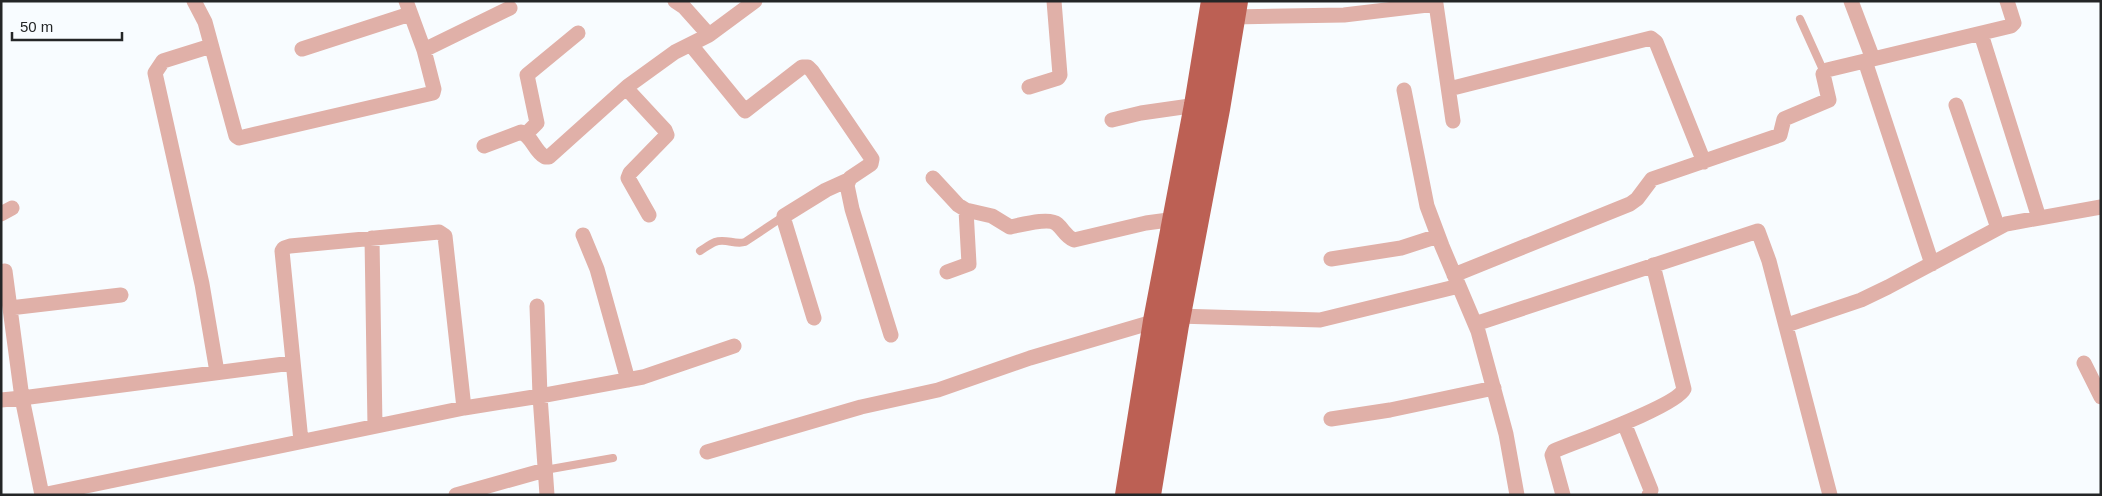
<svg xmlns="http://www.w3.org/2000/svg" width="2102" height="496" font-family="Helvetica,sans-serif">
  <rect width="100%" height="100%" fill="#f8fcff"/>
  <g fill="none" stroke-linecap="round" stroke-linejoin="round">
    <path stroke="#e0b0a8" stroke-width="8" d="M 1800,19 L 1824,72
      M 700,251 C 705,248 710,244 715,242 C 725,238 735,245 745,242 L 784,216
      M 545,470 L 613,458"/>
    <path stroke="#e0b0a8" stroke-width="15" d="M 194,1 L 205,22 L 236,136 L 239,138 L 433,93 L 434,89 L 424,50 L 406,1
      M 675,1 L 684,7 L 709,35
      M 1851,1 L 1873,59
      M 1232,17 L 1344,15 L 1436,4 L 1453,121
      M 1981,34 L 2039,218
      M 691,45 L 745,111 L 802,67 L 808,67 L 812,71 L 872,159 L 871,164 L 850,178 L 847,185 L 852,209 L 891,335
      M 211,46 L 163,61 L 155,73 L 202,284 L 217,372
      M 302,49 L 410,14
      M 424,50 L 510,8
      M 1865,61 L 1932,264
      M 1029,87 L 1058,78 L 1060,75 L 1054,1
      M 626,88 L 665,130 L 667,135 L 630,173 L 628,178 L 649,215
      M 1449,89 L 1651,38 L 1656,42 L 1704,162
      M 1404,90 L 1427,206 L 1442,246 L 1478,331 L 1506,434 L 1517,495
      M 1956,105 L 1998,228
      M 1112,120 L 1141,113 L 1197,105
      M 526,134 L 537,123 L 527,75 L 578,33
      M 484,146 L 521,132 C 533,137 534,151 545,157 L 549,157 L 628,86 L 675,52 L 709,35 L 755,1
      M 933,178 L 958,205 L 966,210 L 992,216 L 1010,227 C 1021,225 1049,217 1057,224 C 1064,230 1065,236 1074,240 L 1146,223 L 1176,219
      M 1,214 L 12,208
      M 583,235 L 597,269 L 628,380
      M 372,238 L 375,426
      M 1331,259 L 1401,248 L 1438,236
      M 947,272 L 969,264 L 966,210
      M 1454,275 L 1630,204 L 1637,199 L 1652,179 L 1780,135 L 1784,119 L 1829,100 L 1823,74 L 1827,70 L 2011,26 L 2014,23 L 2007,1
      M 537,306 L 540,396 L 643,377 L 734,346
      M 10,308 L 121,295
      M 1177,316 L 1320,320 L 1459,286
      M 814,318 L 784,220 L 784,216 L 826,190 L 848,180
      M 1475,324 L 1758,231 L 1769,261 L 1830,495
      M 1787,325 L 1861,300 L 1888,287 L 2006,224 L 2101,207
      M 2084,363 L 2101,397
      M 1,400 L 22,398 L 5,271
      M 1331,419 L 1390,410 L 1494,388
      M 1624,423 L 1651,490 L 1649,495
      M 301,441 L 282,251 L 284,248 L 290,246 L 439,232 L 445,236 L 464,408
      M 707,452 L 861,407 L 938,390 L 1030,358 L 1156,321
      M 42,495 L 464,408 L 540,396 L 547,495
      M 42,495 L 22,398 L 292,363
      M 456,495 L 545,470
      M 1563,495 L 1552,455 L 1554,451 C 1575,442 1677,406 1684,389 L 1653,265"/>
    <path stroke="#bc6054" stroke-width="26" d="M 1128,495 L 1156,321 L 1197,105 L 1214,1
      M 1148,495 L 1176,325 L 1217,109 L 1235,1"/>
  </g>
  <rect width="2102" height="496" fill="none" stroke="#242627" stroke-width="5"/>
  <path d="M12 32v8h110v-8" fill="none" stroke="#242627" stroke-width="2.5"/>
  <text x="20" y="32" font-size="15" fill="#242627" stroke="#f8fcff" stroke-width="4" paint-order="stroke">50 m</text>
</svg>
